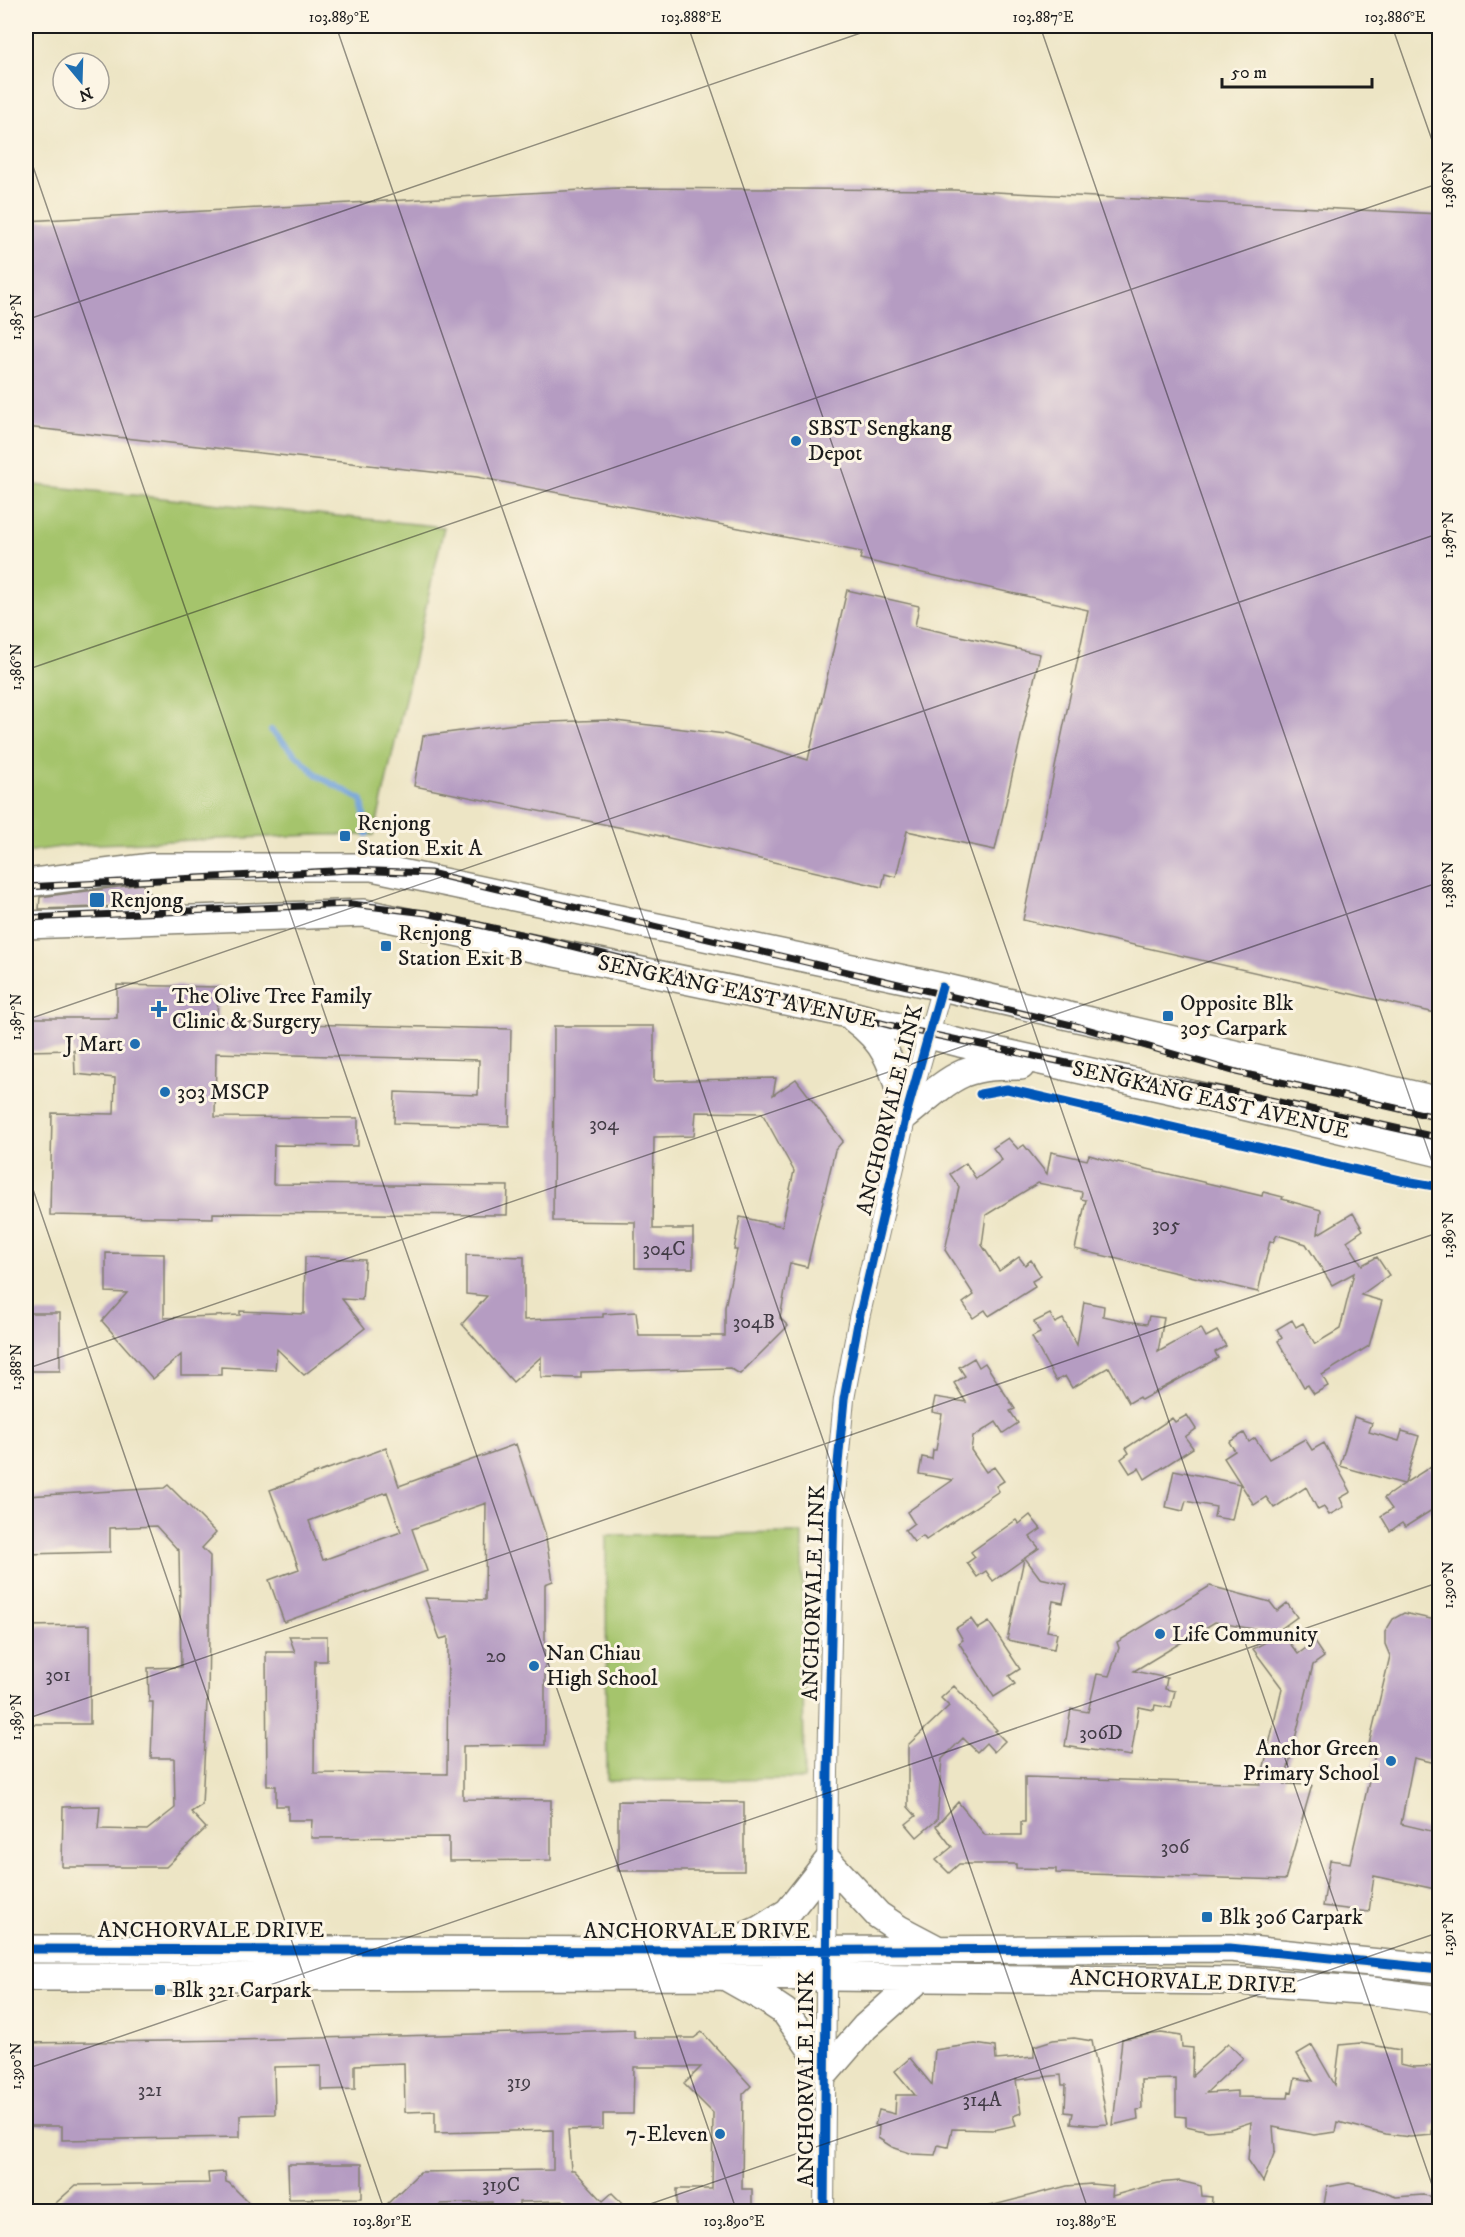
<svg xmlns="http://www.w3.org/2000/svg" width="1465" height="2237" font-family="'IM FELL DW Pica',serif">
  <rect width="100%" height="100%" fill="#fcf5e5"/>
  <filter id="ink" filterUnits="userSpaceOnUse"><feTurbulence type="fractalNoise" baseFrequency=".0167" numOctaves="2"/><feDisplacementMap in="SourceGraphic" scale="12" xChannelSelector="R" yChannelSelector="G"/><feConvolveMatrix kernelMatrix="1 2 1 2 8 2 1 2 1" color-interpolation-filters="sRGB"/></filter>
  <filter id="wash" filterUnits="userSpaceOnUse"><feTurbulence type="fractalNoise" baseFrequency=".008" numOctaves="4" result="noise"/><feDisplacementMap in="SourceGraphic" scale="24" xChannelSelector="R" yChannelSelector="G"/><feGaussianBlur stdDeviation="1.35" result="paint"/><feColorMatrix in="noise" values="0 0 0 0 0 0 0 0 0 0 0 0 0 0 0 0 0 1.4 0 .05"/><feComposite in="paint" operator="in"/></filter>
  <g filter="url(#wash)">
    <rect width="100%" height="100%" fill="#ede5c5"/>
    <path fill="#a5c46c" stroke="#607044" stroke-width="1.5" d="M 26,484 L 444,527 L 374,835 L 317,835 L 75,845 L 26,852 Z
      M 802,1533 L 804,1779 L 607,1781 L 606,1535 Z"/>
    <g fill="none" stroke-linecap="round" stroke-linejoin="round">
      <path stroke="#6ea0d9" stroke-width="6" d="M 271,730 L 318,776 L 362,800 L 367,834"/>
    </g>
    <g id="blocks">
      <path fill="#b59cc2" fill-rule="evenodd" d="M 618,188 L 955,190 L 1440,214 L 1440,1014 L 1023,920 L 1088,610 L 860,559 L 862,552 L 477,477 L 26,427 L 26,221 Z
        M 847,590 L 919,606 L 915,626 L 1040,654 L 995,850 L 907,831 L 896,877 L 885,874 L 882,887 L 643,832 L 414,786 L 423,736 L 523,723 L 607,720 L 725,734 L 808,760 Z
        M 142,884 L 151,894 L 152,905 L 39,909 L 40,897 Z
        M 117,985 L 218,987 L 217,1022 L 511,1029 L 509,1126 L 394,1123 L 395,1092 L 478,1095 L 479,1060 L 216,1053 L 215,1117 L 358,1118 L 358,1146 L 274,1145 L 273,1184 L 508,1186 L 507,1215 L 213,1213 L 213,1218 L 50,1215 L 52,1113 L 114,1114 L 115,1078 L 75,1074 L 74,1050 L 26,1051 L 26,1018 L 117,1018 Z
        M 554,1026 L 654,1026 L 654,1081 L 776,1078 L 773,1095 L 796,1079 L 843,1141 L 835,1150 L 807,1267 L 790,1263 L 780,1318 L 788,1326 L 740,1374 L 730,1368 L 581,1372 L 581,1378 L 541,1377 L 541,1357 L 513,1382 L 462,1324 L 487,1296 L 466,1294 L 466,1255 L 524,1257 L 524,1320 L 603,1317 L 603,1314 L 636,1312 L 639,1336 L 725,1336 L 725,1307 L 737,1250 L 734,1250 L 740,1217 L 782,1226 L 794,1171 L 762,1113 L 696,1112 L 694,1136 L 654,1137 L 653,1229 L 693,1229 L 693,1268 L 635,1268 L 635,1222 L 553,1221 Z
        M 1008,1138 L 1018,1149 L 1024,1145 L 1047,1174 L 1051,1152 L 1087,1160 L 1089,1155 L 1117,1163 L 1118,1162 L 1262,1196 L 1263,1192 L 1283,1197 L 1282,1199 L 1321,1210 L 1318,1234 L 1353,1213 L 1363,1230 L 1347,1241 L 1362,1265 L 1377,1257 L 1389,1275 L 1361,1295 L 1382,1301 L 1369,1346 L 1322,1375 L 1328,1386 L 1314,1394 L 1308,1385 L 1304,1387 L 1278,1341 L 1282,1338 L 1277,1329 L 1292,1320 L 1296,1327 L 1303,1323 L 1315,1344 L 1340,1329 L 1354,1273 L 1332,1285 L 1306,1244 L 1277,1235 L 1273,1242 L 1270,1241 L 1258,1292 L 1075,1249 L 1086,1200 L 1081,1199 L 1082,1192 L 1038,1183 L 986,1215 L 982,1245 L 999,1271 L 1019,1257 L 1025,1265 L 1031,1260 L 1041,1276 L 1032,1281 L 1035,1287 L 997,1311 L 989,1316 L 985,1310 L 973,1318 L 963,1303 L 974,1295 L 945,1250 L 959,1187 L 950,1174 L 966,1163 L 976,1179 L 1002,1160 L 993,1148 Z
        M 106,1253 L 164,1254 L 164,1318 L 240,1315 L 240,1311 L 304,1314 L 305,1257 L 365,1260 L 362,1300 L 342,1299 L 365,1328 L 304,1375 L 277,1349 L 275,1370 L 221,1367 L 221,1375 L 181,1375 L 181,1355 L 153,1379 L 102,1321 L 127,1293 L 106,1292 Z
        M 1084,1302 L 1104,1306 L 1103,1316 L 1126,1321 L 1147,1324 L 1149,1316 L 1164,1318 L 1158,1352 L 1201,1328 L 1206,1337 L 1217,1331 L 1226,1346 L 1215,1352 L 1218,1358 L 1141,1400 L 1139,1397 L 1129,1403 L 1109,1367 L 1072,1388 L 1065,1376 L 1056,1381 L 1032,1337 L 1040,1333 L 1034,1322 L 1050,1314 L 1055,1323 L 1063,1319 L 1077,1345 Z
        M 26,1313 L 60,1313 L 60,1371 L 26,1371 Z
        M 974,1358 L 979,1367 L 985,1363 L 1015,1409 L 1010,1411 L 1018,1423 L 1003,1433 L 996,1422 L 973,1437 L 971,1450 L 986,1472 L 994,1467 L 1004,1481 L 996,1486 L 999,1491 L 926,1540 L 923,1536 L 914,1542 L 905,1530 L 914,1523 L 907,1512 L 953,1480 L 919,1474 L 922,1457 L 932,1459 L 933,1450 L 936,1450 L 942,1414 L 932,1412 L 935,1397 L 966,1402 L 954,1383 L 965,1376 L 959,1367 Z
        M 1187,1415 L 1196,1429 L 1185,1437 L 1193,1448 L 1145,1479 L 1139,1468 L 1130,1473 L 1121,1459 L 1129,1453 L 1126,1448 L 1172,1418 L 1175,1422 Z
        M 1354,1417 L 1372,1423 L 1369,1432 L 1399,1441 L 1402,1431 L 1419,1436 L 1405,1483 L 1430,1467 L 1440,1480 L 1440,1505 L 1405,1527 L 1402,1523 L 1390,1531 L 1381,1516 L 1392,1509 L 1384,1498 L 1404,1484 L 1340,1466 Z
        M 1244,1433 L 1249,1442 L 1255,1438 L 1269,1459 L 1305,1439 L 1312,1450 L 1324,1443 L 1351,1492 L 1340,1498 L 1344,1507 L 1329,1515 L 1324,1507 L 1318,1510 L 1306,1487 L 1274,1508 L 1266,1497 L 1254,1505 L 1224,1458 L 1235,1451 L 1229,1442 Z
        M 516,1444 L 545,1533 L 553,1581 L 545,1584 L 545,1745 L 463,1746 L 463,1799 L 551,1800 L 551,1860 L 449,1861 L 449,1837 L 311,1838 L 312,1820 L 288,1820 L 288,1806 L 276,1806 L 276,1786 L 267,1786 L 266,1652 L 295,1652 L 289,1636 L 327,1636 L 327,1661 L 315,1661 L 314,1773 L 447,1774 L 448,1637 L 440,1639 L 425,1598 L 485,1600 L 486,1503 L 412,1529 L 427,1571 L 284,1622 L 269,1580 L 299,1569 L 270,1490 L 386,1448 L 399,1486 ZM 387,1492 L 401,1532 L 323,1560 L 309,1521 Z
        M 1174,1470 L 1240,1484 L 1232,1520 L 1214,1517 L 1216,1507 L 1186,1501 L 1183,1511 L 1166,1507 Z
        M 168,1485 L 216,1533 L 202,1548 L 210,1556 L 208,1701 L 207,1701 L 202,1805 L 191,1812 L 206,1828 L 166,1867 L 62,1867 L 63,1807 L 100,1806 L 98,1829 L 147,1830 L 175,1808 L 174,1758 L 151,1758 L 153,1702 L 149,1702 L 148,1668 L 181,1667 L 179,1551 L 156,1526 L 110,1528 L 110,1552 L 26,1554 L 26,1496 L 164,1488 Z
        M 1030,1515 L 1041,1529 L 1030,1537 L 1039,1548 L 1025,1558 L 1040,1578 L 1067,1584 L 1063,1603 L 1053,1601 L 1047,1631 L 1057,1633 L 1054,1649 L 1007,1640 L 1024,1559 L 993,1581 L 986,1571 L 977,1577 L 967,1563 L 975,1557 L 971,1552 L 1016,1520 L 1019,1524 Z
        M 1210,1586 L 1270,1602 L 1277,1611 L 1287,1603 L 1297,1617 L 1275,1633 L 1215,1622 L 1134,1671 L 1167,1678 L 1165,1689 L 1175,1691 L 1171,1708 L 1155,1705 L 1154,1710 L 1139,1707 L 1131,1756 L 1065,1746 L 1071,1709 L 1088,1712 L 1097,1674 L 1109,1676 L 1119,1648 L 1117,1642 Z
        M 1404,1613 L 1440,1621 L 1440,1675 L 1433,1708 L 1440,1710 L 1440,1764 L 1414,1758 L 1401,1824 L 1440,1833 L 1440,1890 L 1374,1876 L 1369,1912 L 1323,1906 L 1330,1860 L 1350,1863 L 1376,1750 L 1368,1748 L 1390,1656 L 1385,1644 L 1385,1632 L 1393,1619 Z
        M 971,1619 L 978,1629 L 989,1622 L 1020,1669 L 1009,1676 L 1015,1684 L 994,1697 L 959,1643 L 963,1640 L 956,1628 Z
        M 90,1625 L 90,1724 L 26,1724 L 26,1626 Z
        M 1282,1633 L 1298,1654 L 1314,1642 L 1324,1657 L 1313,1665 L 1284,1784 L 1312,1785 L 1285,1880 L 1056,1873 L 1056,1869 L 1016,1868 L 1016,1864 L 959,1864 L 949,1873 L 936,1860 L 952,1847 L 936,1826 L 958,1802 L 985,1835 L 1021,1835 L 1021,1822 L 1025,1822 L 1025,1777 L 1260,1784 L 1282,1688 L 1253,1649 Z
        M 954,1686 L 997,1730 L 995,1731 L 1005,1741 L 994,1752 L 986,1743 L 977,1752 L 963,1738 L 942,1759 L 937,1820 L 917,1837 L 906,1824 L 916,1816 L 908,1807 L 908,1745 L 949,1706 L 941,1698 Z
        M 618,1801 L 744,1802 L 744,1871 L 618,1871 Z
        M 634,2030 L 634,2038 L 694,2038 L 702,2032 L 751,2086 L 743,2094 L 742,2189 L 752,2189 L 752,2211 L 677,2211 L 677,2189 L 712,2189 L 713,2113 L 684,2084 L 701,2067 L 634,2067 L 633,2114 L 603,2114 L 603,2129 L 568,2130 L 571,2170 L 574,2170 L 603,2201 L 612,2193 L 630,2211 L 573,2211 L 563,2201 L 519,2202 L 519,2211 L 492,2211 L 492,2202 L 441,2204 L 433,2211 L 380,2211 L 420,2172 L 553,2170 L 553,2130 L 435,2133 L 435,2111 L 405,2112 L 404,2063 L 355,2065 L 355,2089 L 321,2090 L 321,2066 L 274,2067 L 275,2114 L 240,2115 L 240,2137 L 62,2140 L 62,2126 L 26,2126 L 26,2043 L 238,2040 Z
        M 1161,2033 L 1181,2036 L 1182,2047 L 1193,2048 L 1192,2076 L 1228,2043 L 1243,2058 L 1206,2093 L 1237,2091 L 1237,2097 L 1288,2098 L 1289,2092 L 1292,2093 L 1295,2078 L 1313,2081 L 1297,2054 L 1312,2045 L 1335,2085 L 1340,2045 L 1360,2043 L 1400,2050 L 1400,2064 L 1413,2067 L 1440,2066 L 1440,2124 L 1432,2126 L 1432,2135 L 1410,2137 L 1386,2134 L 1338,2122 L 1336,2132 L 1314,2135 L 1273,2127 L 1275,2151 L 1263,2182 L 1248,2160 L 1251,2122 L 1230,2129 L 1208,2131 L 1186,2126 L 1186,2117 L 1176,2116 L 1176,2079 L 1141,2080 L 1142,2109 L 1137,2110 L 1138,2119 L 1113,2125 L 1122,2039 Z
        M 1074,2038 L 1092,2041 L 1108,2124 L 1093,2125 L 1071,2123 L 1073,2113 L 1065,2112 L 1066,2085 L 1062,2085 L 1061,2075 L 1016,2080 L 1021,2113 L 1013,2116 L 1016,2125 L 994,2130 L 952,2129 L 948,2147 L 938,2145 L 935,2155 L 913,2154 L 892,2147 L 878,2138 L 879,2126 L 875,2125 L 879,2110 L 895,2114 L 896,2095 L 915,2095 L 895,2071 L 910,2058 L 932,2085 L 935,2050 L 975,2044 L 995,2047 L 996,2060 L 1034,2057 L 1034,2046 L 1053,2040 Z
        M 288,2164 L 362,2164 L 362,2198 L 289,2199 Z
        M 225,2172 L 226,2182 L 229,2183 L 257,2211 L 47,2211 L 76,2185 L 209,2183 L 208,2173 Z
        M 1180,2181 L 1201,2186 L 1202,2196 L 1212,2197 L 1211,2211 L 990,2211 L 990,2206 L 1067,2186 L 1091,2184 L 1113,2186 L 1112,2196 L 1158,2183 Z
        M 1349,2183 L 1371,2188 L 1396,2197 L 1423,2195 L 1440,2198 L 1440,2211 L 1323,2211 L 1327,2187 Z"/>
    </g>
  </g>
  <g filter="url(#ink)">
    <use href="#blocks" fill-opacity="0" stroke="#848070" stroke-width="1.5"/>
    <g fill="none" stroke-linecap="round" stroke-linejoin="round">
      <g stroke="#848070" stroke-width="22">
        <path id="street" d="M 824,2212 L 828,1772 L 834,1506 L 844,1399 L 859,1318 L 906,1115 L 942,987"/>
      </g>
      <g stroke="#848070" stroke-width="30">
        <path id="secondary" d="M 26,883 L 152,867 L 372,867 L 942,987 L 1440,1101
          M 26,925 L 364,913 L 848,1014 L 960,1043 L 1231,1103 L 1440,1153
          M 854,1019 C 892,1047 894,1073 906,1115 C 924,1101 943,1082 964,1073 C 982,1066 1003,1066 1021,1066
          M 724,1946 L 759,1930 L 788,1912 L 828,1861 L 878,1915 L 899,1929 L 935,1948
          M 26,1949 L 712,1951 L 1230,1948 L 1440,1969
          M 26,1977 L 724,1976 L 1241,1981 L 1372,1991 L 1440,2000
          M 728,1978 L 767,2000 L 785,2012 L 827,2071 L 865,2027 L 919,1979"/>
      </g>
      <use href="#street" stroke="#fff" stroke-width="20"/>
      <use href="#secondary" stroke="#fff" stroke-width="27"/>
      <g stroke="#1c1c1c" stroke-width="7">
        <path id="rail" d="M 26,887 L 351,870 L 430,873 L 1080,1027 L 1236,1072 L 1440,1118
          M 26,918 L 351,904 L 426,913 L 551,941 L 901,1028 L 1067,1063 L 1230,1091 L 1440,1138"/>
      </g>
      <use href="#rail" stroke="#fcf5e5" stroke-width="4.5" stroke-dasharray="14" stroke-linecap="butt"/>
      <g stroke="#fcf5e5" stroke-width="13">
        <path id="cycleway" d="M 980,1094 L 1007,1089 L 1400,1180 L 1440,1187
          M 26,1949 L 712,1951 L 1230,1948 L 1440,1969
          M 824,2212 L 828,1772 L 834,1506 L 844,1399 L 859,1318 L 906,1115 L 942,987"/>
      </g>
      <use href="#cycleway" stroke="#0057b8" stroke-width="9"/>
    </g>
  </g>
  <path fill="none" stroke="#1c1c1c" stroke-width="1.5" stroke-opacity="0.45" d="M 336,26 L 1089,2212M 688,26 L 1440,2208M 1040,26 L 1440,1185M 1392,26 L 1440,163M 26,146 L 737,2212M 26,320 L 881,26M 26,670 L 1440,183M 26,1020 L 1440,533M 26,1169 L 385,2212M 26,1369 L 1440,882M 26,1719 L 1440,1232M 26,2069 L 1440,1582M 26,2191 L 33,2212M 627,2212 L 1440,1932"/>
  <g fill="#1f6fb2" stroke="#fcf5e5" stroke-width="2">
    <circle cx="796" cy="441" r="6"/>
    <rect x="339" y="830" width="12" height="12" rx="3"/>
    <rect x="89" y="892" width="16" height="16" rx="3"/>
    <rect x="380" y="940" width="12" height="12" rx="3"/>
    <path d="M156 1000h6v6h6v6h-6v6h-6v-6h-6v-6h6z"/>
    <rect x="1162" y="1010" width="12" height="12" rx="3"/>
    <circle cx="135" cy="1044" r="6"/>
    <circle cx="165" cy="1092" r="6"/>
    <circle cx="1160" cy="1634" r="6"/>
    <circle cx="534" cy="1666" r="6"/>
    <circle cx="1391" cy="1761" r="6"/>
    <rect x="1201" y="1911" width="12" height="12" rx="3"/>
    <rect x="154" y="1984" width="12" height="12" rx="3"/>
    <circle cx="720" cy="2134" r="6"/>
  </g>
  <g text-anchor="middle" dominant-baseline="central" stroke-width="6" stroke-linejoin="round" paint-order="stroke">
    <g font-size="20" fill="#423c46">
      <text x="604" y="1124">304</text>
      <text x="1166" y="1225">305</text>
      <text x="664" y="1249">304C</text>
      <text x="754" y="1322">304B</text>
      <text x="496" y="1656">20</text>
      <text x="58" y="1675">301</text>
      <text x="1101" y="1733">306D</text>
      <text x="1175" y="1847">306</text>
      <text x="519" y="2082">319</text>
      <text x="150" y="2090">321</text>
      <text x="982" y="2100">314A</text>
      <text x="501" y="2185">319C</text>
    </g>
    <g font-size="22" fill="#1c1c1c" stroke="#fcf5e5" text-anchor="start">
      <text x="808" y="428">SBST Sengkang<tspan x="808" dy="25">Depot</tspan></text>
      <text x="357" y="823">Renjong<tspan x="357" dy="25">Station Exit A</tspan></text>
      <text x="110" y="900">Renjong</text>
      <text x="398" y="933">Renjong<tspan x="398" dy="25">Station Exit B</tspan></text>
      <text x="172" y="996">The Olive Tree Family<tspan x="172" dy="25">Clinic &amp; Surgery</tspan></text>
      <text x="1180" y="1003">Opposite Blk<tspan x="1180" dy="25">305 Carpark</tspan></text>
      <text x="123" y="1044" text-anchor="end">J Mart</text>
      <text x="177" y="1092">303 MSCP</text>
      <text x="1172" y="1634">Life Community</text>
      <text x="546" y="1653">Nan Chiau<tspan x="546" dy="25">High School</tspan></text>
      <text x="1379" y="1748" text-anchor="end">Anchor Green<tspan x="1379" dy="25">Primary School</tspan></text>
      <text x="1219" y="1917">Blk 306 Carpark</text>
      <text x="172" y="1990">Blk 321 Carpark</text>
      <text x="708" y="2134" text-anchor="end">7-Eleven</text>
    </g>
    <g font-size="22" fill="#1c1c1c" stroke="#fcf5e5">
      <text transform="translate(737 992) rotate(12)">SENGKANG EAST AVENUE</text>
      <text transform="translate(1211 1100) rotate(13)">SENGKANG EAST AVENUE</text>
      <text transform="translate(890 1110) rotate(-76)">ANCHORVALE LINK</text>
      <text transform="translate(814 1593) rotate(-88)">ANCHORVALE LINK</text>
      <text x="211" y="1930">ANCHORVALE DRIVE</text>
      <text x="697" y="1931">ANCHORVALE DRIVE</text>
      <text transform="translate(1183 1982) rotate(2)">ANCHORVALE DRIVE</text>
      <text transform="translate(806 2079) rotate(-90)">ANCHORVALE LINK</text>
    </g>
  </g>
  <rect width="1465" height="2237" fill="none" stroke="#fcf5e5" stroke-width="66"/>
  <g transform="translate(81 81) rotate(161)"><circle r="28" fill="#fcf5e5" stroke="#a29e95" stroke-width="1.5"/>
  <path d="M0-4.5L10 22L0 15L-10 22Z" fill="#1f6fb2"/>
  <text y="-9" font-size="16" font-weight="bold" text-anchor="middle" fill="#1c1c1c">N</text>
  </g>
  <path d="M1222 78v9h150v-9" fill="none" stroke="#1c1c1c" stroke-width="3"/>
  <text x="1231" y="78" font-size="18" fill="#1c1c1c" stroke="#fcf5e5" stroke-width="4.5" paint-order="stroke">50 m</text>
  <rect x="33" y="33" width="1399" height="2171" fill="none" stroke="#1c1c1c" stroke-width="2"/>
  <g font-size="15" text-anchor="middle" fill="#1c1c1c">
    <text x="339" y="22">103.889°E</text>
    <text x="691" y="22">103.888°E</text>
    <text x="1043" y="22">103.887°E</text>
    <text x="1395" y="22">103.886°E</text>
    <text transform="translate(1448 185) rotate(-90)" y="5">1.386°N</text>
    <text transform="translate(16 317) rotate(-90)" y="5">1.385°N</text>
    <text transform="translate(1448 535) rotate(-90)" y="5">1.387°N</text>
    <text transform="translate(16 667) rotate(-90)" y="5">1.386°N</text>
    <text transform="translate(1448 885) rotate(-90)" y="5">1.388°N</text>
    <text transform="translate(16 1017) rotate(-90)" y="5">1.387°N</text>
    <text transform="translate(1448 1235) rotate(-90)" y="5">1.389°N</text>
    <text transform="translate(16 1367) rotate(-90)" y="5">1.388°N</text>
    <text transform="translate(1448 1585) rotate(-90)" y="5">1.390°N</text>
    <text transform="translate(16 1717) rotate(-90)" y="5">1.389°N</text>
    <text transform="translate(1448 1934) rotate(-90)" y="5">1.391°N</text>
    <text transform="translate(16 2066) rotate(-90)" y="5">1.390°N</text>
    <text x="382" y="2226">103.891°E</text>
    <text x="734" y="2226">103.890°E</text>
    <text x="1086" y="2226">103.889°E</text>
  </g>
</svg>
